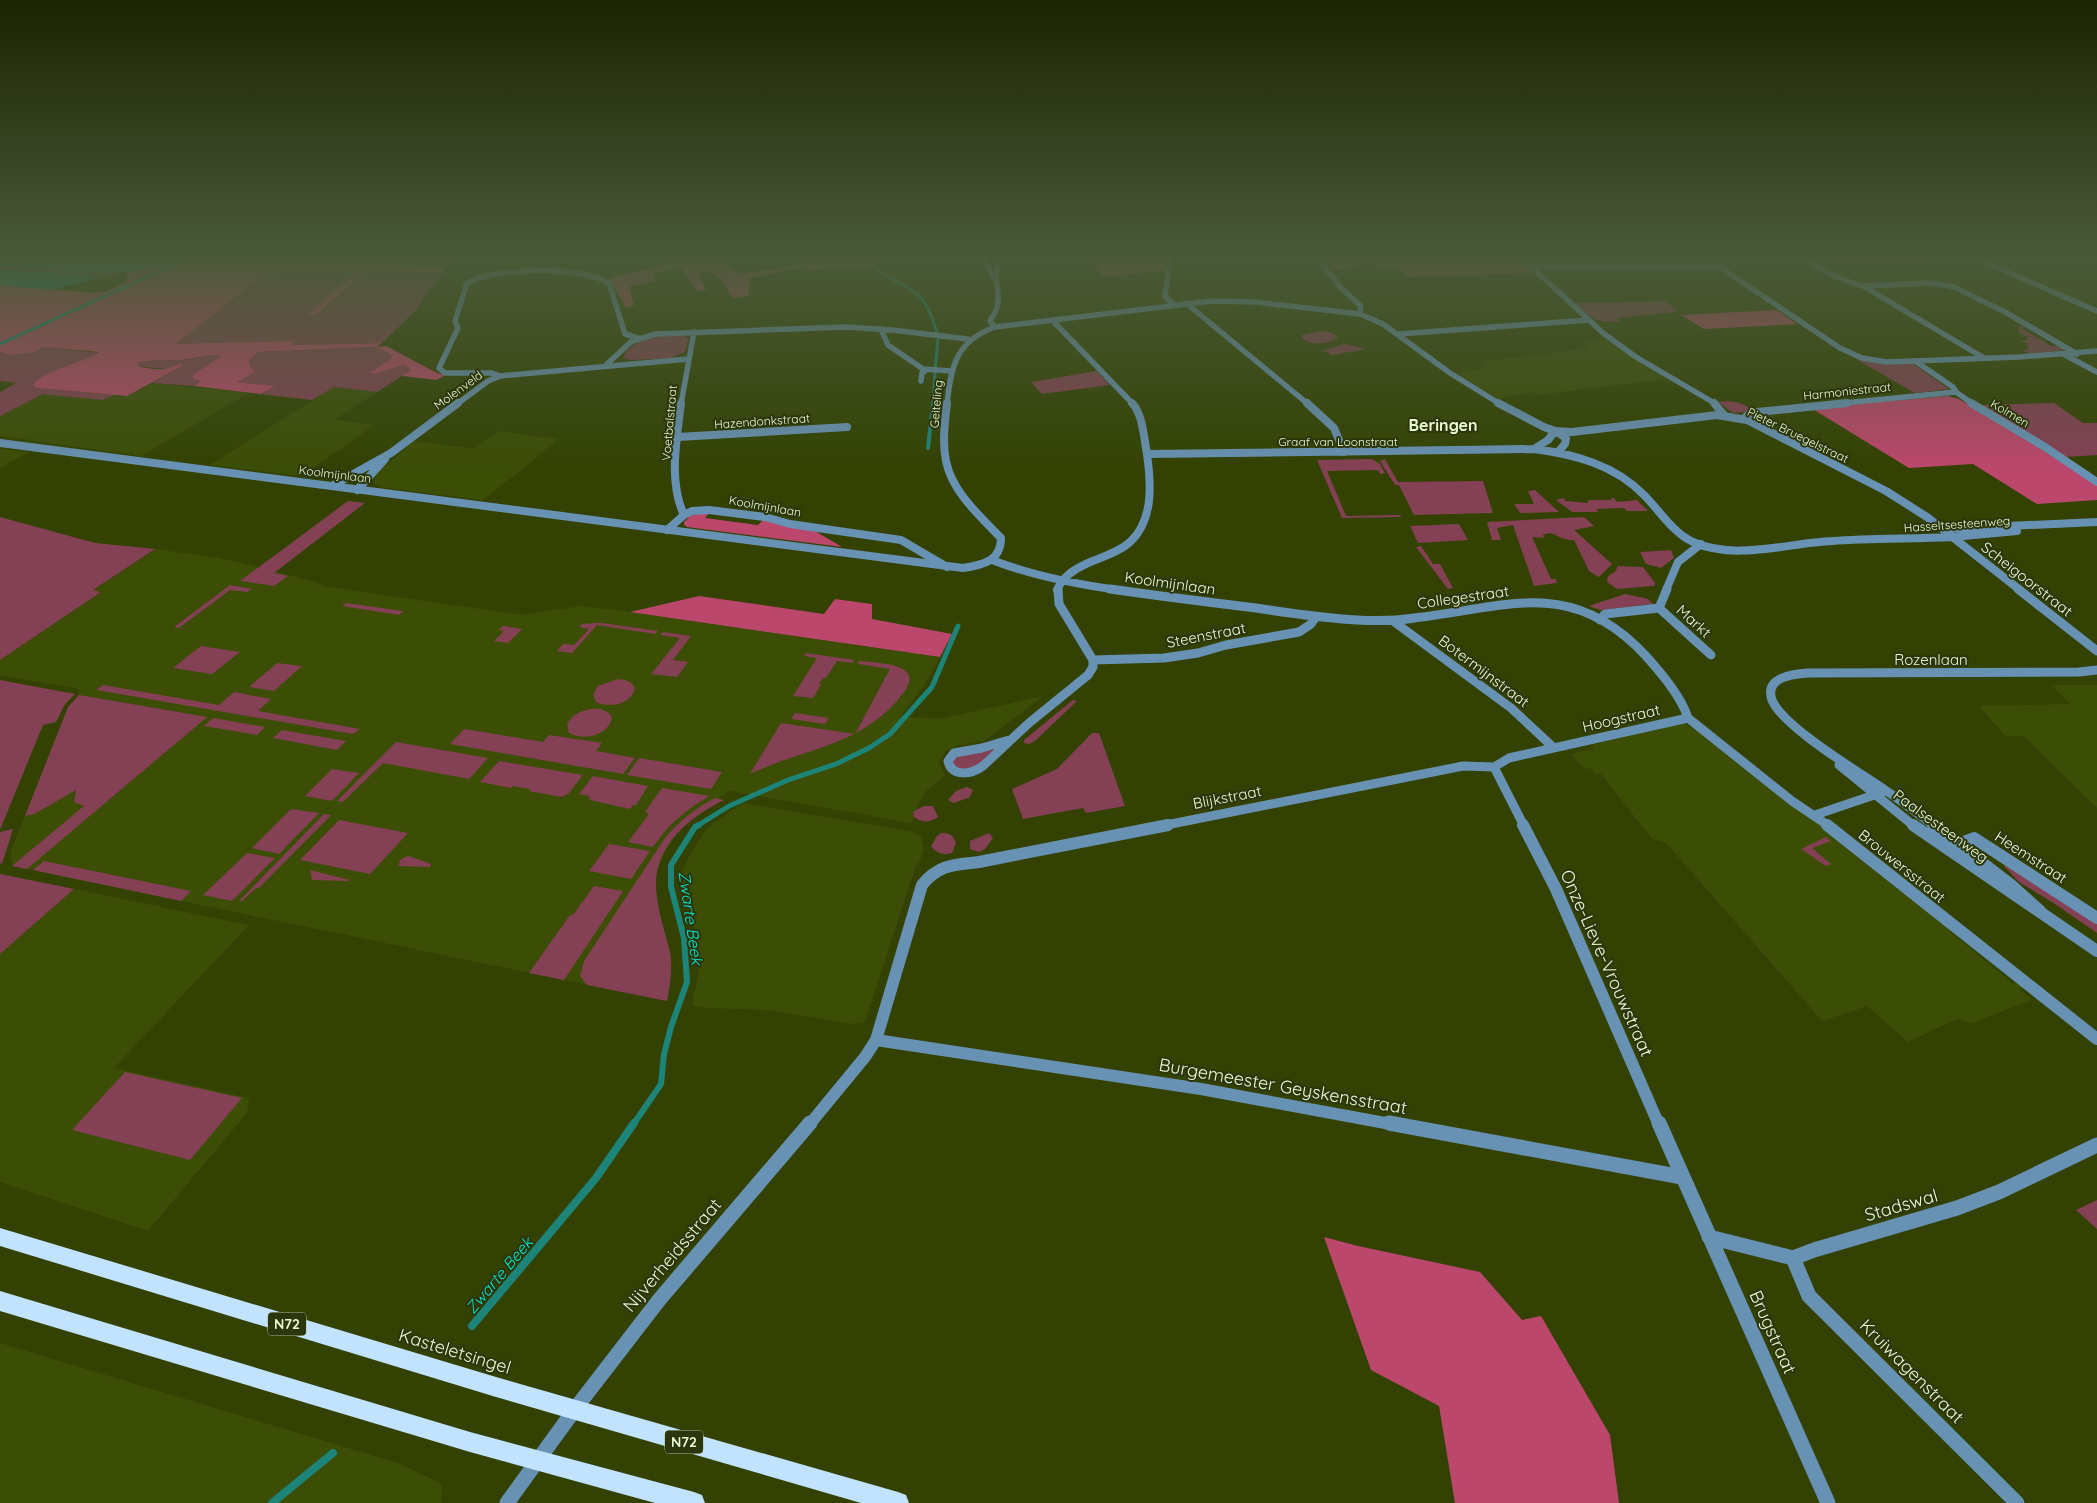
<svg xmlns="http://www.w3.org/2000/svg" width="2097" height="1503" font-family="Quicksand,sans-serif">
  <rect width="100%" height="100%" fill="#334202"/>
  <path fill="#3c4d06" d="M 1606,339 L 1668,379 L 1537,395 L 1533,392 L 1497,399 L 1456,374 L 1488,367 L 1481,362 L 1589,348 L 1582,342 Z
    M 152,383 L 249,393 L 141,456 L 0,436 L 0,416 L 43,393 L 103,400 L 114,395 L 127,396 Z
    M 334,387 L 377,392 L 334,420 L 375,425 L 301,476 L 210,465 Z
    M 498,431 L 557,439 L 551,446 L 483,500 L 380,487 L 374,483 L 374,480 L 378,472 L 414,441 L 474,449 Z
    M 0,449 L 29,452 L 0,468 Z
    M 155,549 L 219,558 L 254,566 L 315,582 L 323,586 L 431,602 L 523,615 L 581,606 L 609,609 L 940,657 L 925,684 L 900,717 L 939,719 L 1043,696 L 984,741 L 958,745 L 945,752 L 939,762 L 945,775 L 927,790 L 917,806 L 912,823 L 730,791 L 708,804 L 687,820 L 664,852 L 656,875 L 656,889 L 663,932 L 670,953 L 670,988 L 667,1001 L 12,866 L 11,851 L 68,707 L 79,695 L 79,689 L 0,675 L 0,660 L 100,593 L 92,591 Z
    M 2051,685 L 2097,685 L 2097,808 L 2024,736 L 2005,736 L 1979,706 L 2070,704 Z
    M 1677,724 L 1685,724 L 1694,728 L 1825,827 L 1850,851 L 1897,889 L 1901,887 L 1951,928 L 1948,930 L 2012,983 L 2017,982 L 2023,987 L 2019,989 L 2032,1000 L 1972,1023 L 1957,1019 L 1908,1042 L 1867,1006 L 1822,1021 L 1666,843 L 1652,839 L 1601,774 L 1596,775 L 1591,768 L 1585,769 L 1571,754 L 1594,749 L 1592,745 Z
    M 742,803 L 914,832 L 921,837 L 924,849 L 920,861 L 915,868 L 865,1022 L 854,1024 L 769,1010 L 707,1008 L 692,1005 L 699,971 L 694,942 L 694,924 L 690,923 L 681,884 L 678,879 L 692,851 L 703,834 L 713,824 Z
    M 74,889 L 249,925 L 114,1068 L 249,1098 L 247,1113 L 148,1231 L 0,1182 L 0,954 Z
    M 0,1343 L 401,1464 L 442,1484 L 441,1503 L 0,1503 Z"/>
  <path fill="#844054" d="M 368,257 L 454,257 L 446,268 L 358,266 Z
    M 1826,257 L 1916,257 L 1923,261 L 1839,264 Z
    M 0,266 L 126,273 L 91,279 L 95,277 L 83,274 L 0,270 Z
    M 356,272 L 308,315 L 318,315 L 364,273 L 442,273 L 417,309 L 382,343 L 292,345 L 294,341 L 175,345 L 265,274 Z
    M 1666,301 L 1678,312 L 1616,318 L 1621,322 C 1597,323 1591,319 1574,303 Z
    M 2019,326 L 2027,327 L 2021,328 L 2051,346 L 2058,346 L 2064,350 L 2035,355 L 2022,351 L 2029,349 L 2027,344 L 2029,344 L 2020,341 L 2028,340 L 2026,337 L 2029,337 L 2019,333 Z
    M 1322,331 L 1333,333 L 1338,337 C 1329,345 1309,346 1301,337 L 1302,335 Z
    M 681,335 L 689,338 L 685,352 L 671,358 L 631,360 L 623,358 C 631,337 662,336 681,335 Z
    M 1344,344 L 1367,349 L 1331,355 L 1326,351 L 1318,352 Z
    M 43,347 L 100,353 L 70,366 L 49,373 L 37,388 L 114,395 L 103,400 L 43,394 L 0,416 L 0,392 L 16,383 L 0,381 L 0,352 L 10,355 Z
    M 374,347 L 389,353 L 392,358 L 371,373 L 377,373 L 404,365 L 411,370 L 377,392 L 334,387 L 312,400 L 260,394 L 274,386 L 236,382 L 255,372 L 249,365 L 249,361 L 258,352 Z
    M 216,354 L 221,356 L 203,381 L 194,386 L 152,383 L 184,365 L 177,364 L 166,369 L 137,366 L 138,363 L 153,359 L 187,360 Z
    M 1854,358 L 1867,362 L 1913,364 L 1949,389 L 1915,393 Z
    M 1096,371 L 1110,385 L 1042,394 L 1031,382 Z
    M 1728,401 L 1740,403 L 1755,411 L 1733,413 L 1718,402 Z
    M 2054,403 L 2083,423 L 2097,423 L 2097,455 L 2064,457 L 1981,405 Z
    M 1372,459 L 1380,464 L 1385,473 L 1380,474 L 1378,470 L 1327,471 L 1346,516 L 1400,515 L 1401,517 L 1342,518 L 1317,460 Z
    M 1385,459 L 1398,482 L 1483,481 L 1493,513 L 1414,515 L 1399,485 L 1395,485 L 1380,461 Z
    M 1535,490 L 1559,512 L 1520,513 L 1514,504 L 1534,504 L 1528,491 Z
    M 1564,498 L 1565,501 L 1588,503 L 1588,500 L 1612,500 L 1611,498 L 1614,498 L 1617,502 L 1637,500 L 1648,511 L 1627,511 L 1624,508 L 1596,509 L 1598,512 L 1572,512 L 1556,500 Z
    M 348,501 L 365,503 L 274,573 L 288,576 L 274,586 L 240,581 Z
    M 0,517 L 95,543 L 155,549 L 93,590 L 101,592 L 0,660 Z
    M 1584,517 L 1594,526 L 1574,530 L 1612,564 L 1599,577 L 1589,571 L 1574,540 C 1571,540 1568,540 1565,539 C 1557,538 1553,530 1543,535 L 1544,538 L 1532,537 L 1551,579 L 1556,579 L 1557,583 L 1534,586 L 1513,525 L 1497,528 L 1501,540 L 1492,540 L 1487,522 Z
    M 1459,524 L 1468,540 L 1418,543 L 1410,526 Z
    M 1421,546 L 1433,564 L 1440,564 L 1453,588 L 1448,589 L 1416,547 Z
    M 1671,550 L 1674,558 L 1661,568 L 1646,564 L 1640,552 Z
    M 1618,566 L 1643,567 L 1655,583 L 1654,586 L 1617,589 L 1607,582 L 1608,576 L 1615,572 Z
    M 230,585 L 252,589 L 247,592 L 230,590 L 179,628 L 174,627 Z
    M 1625,594 L 1648,599 L 1653,604 L 1600,610 L 1589,606 Z
    M 346,603 L 403,611 L 399,615 L 342,606 Z
    M 596,623 L 602,623 L 658,631 L 655,634 L 597,625 L 572,653 L 557,651 L 563,644 L 574,645 L 589,629 L 579,627 L 582,624 Z
    M 503,626 L 522,629 L 508,643 L 494,641 L 504,631 L 499,630 Z
    M 663,632 L 691,636 L 673,660 L 688,662 L 677,677 L 651,674 L 680,638 L 660,635 Z
    M 201,646 L 240,652 L 212,674 L 173,668 Z
    M 806,653 L 854,660 L 852,663 L 837,661 L 826,678 L 823,678 L 819,684 L 821,685 L 813,698 L 793,696 L 817,658 L 804,656 Z
    M 859,661 C 877,663 926,663 904,692 C 865,746 804,748 750,774 L 781,723 L 855,734 L 890,669 L 858,664 Z
    M 277,663 L 302,666 L 274,691 L 249,687 Z
    M 618,679 C 626,680 632,681 635,689 C 631,705 609,708 596,702 L 593,695 L 598,686 Z
    M 0,680 L 75,694 L 65,704 L 56,722 L 43,725 L 0,830 Z
    M 103,685 L 219,705 L 234,692 L 271,699 L 258,711 L 360,729 L 353,734 L 96,690 Z
    M 79,695 L 207,717 L 27,869 L 12,866 L 84,806 L 74,802 L 76,790 L 34,814 L 25,816 L 68,707 Z
    M 1073,700 L 1077,701 L 1036,740 L 1029,744 L 1024,743 L 1024,740 Z
    M 601,709 L 610,714 L 612,718 C 608,736 583,741 569,733 L 567,724 C 574,712 587,708 601,709 Z
    M 795,713 L 829,718 L 825,724 L 791,719 Z
    M 213,718 L 265,727 L 257,735 L 204,726 Z
    M 464,729 L 543,742 L 549,735 L 602,743 L 596,751 L 635,758 L 623,774 L 450,744 Z
    M 282,730 L 346,741 L 337,750 L 273,738 Z
    M 1092,733 L 1099,733 L 1125,806 L 1086,813 L 1083,808 L 1023,819 L 1012,789 L 1057,769 Z
    M 396,742 L 488,758 L 469,779 L 383,763 L 343,802 L 337,801 Z
    M 997,749 L 976,766 L 959,770 L 952,763 L 956,756 Z
    M 639,758 L 722,772 L 711,789 L 627,775 Z
    M 499,761 L 583,775 L 569,793 L 562,797 L 529,791 L 530,789 L 513,786 L 511,788 L 480,782 Z
    M 332,769 L 359,773 L 332,801 L 305,796 Z
    M 593,776 L 648,786 L 636,805 L 633,805 L 630,809 L 590,800 L 589,796 L 579,794 Z
    M 967,787 L 973,790 L 970,797 L 954,803 L 948,800 L 956,791 Z
    M 662,788 L 710,796 C 686,809 668,825 653,847 L 628,842 L 649,814 L 645,812 Z
    M 715,798 L 724,800 C 689,817 654,846 656,888 C 657,910 665,931 670,952 C 673,967 670,986 667,1001 L 587,985 L 580,976 L 584,961 L 665,838 C 679,821 696,808 715,798 Z
    M 924,806 L 933,806 L 938,817 C 930,823 920,823 913,816 L 914,811 Z
    M 291,809 L 319,813 L 279,854 L 252,848 Z
    M 324,814 L 331,815 L 259,888 L 256,888 L 242,901 L 239,901 Z
    M 339,820 L 408,833 L 370,874 L 300,860 Z
    M 13,829 L 3,861 L 2,864 L 0,863 L 0,832 Z
    M 941,833 C 950,833 953,835 956,843 L 952,853 C 945,856 935,853 931,846 L 937,836 Z
    M 989,833 L 993,838 L 985,849 L 979,852 L 970,849 L 970,841 Z
    M 1826,837 L 1831,841 L 1812,848 L 1831,864 L 1826,866 L 1801,849 Z
    M 609,844 L 650,851 L 631,879 L 589,871 Z
    M 247,853 L 275,858 L 232,901 L 203,895 Z
    M 408,856 L 431,864 L 430,867 L 398,866 L 401,859 Z
    M 44,861 L 191,891 L 181,901 L 33,870 Z
    M 2005,865 L 2097,924 L 2097,933 L 2052,902 L 2019,882 L 2004,866 Z
    M 310,870 L 350,880 L 348,881 L 312,880 Z
    M 0,874 L 74,889 L 0,954 Z
    M 594,886 L 623,891 L 564,980 L 529,973 L 570,915 L 573,915 Z
    M 125,1072 L 242,1098 L 190,1160 L 72,1130 Z
    M 2097,1200 L 2097,1229 L 2076,1210 Z"/>
  <path fill="#bb476c" d="M 183,257 L 368,257 L 359,266 L 446,268 L 442,273 L 364,273 L 317,315 L 307,315 L 355,272 L 265,274 L 176,344 L 294,341 L 292,345 L 382,343 L 376,347 L 386,346 L 437,373 L 445,375 L 437,380 L 402,376 L 411,370 L 404,365 L 377,373 L 370,373 L 392,358 L 389,353 L 374,347 L 258,352 L 249,361 L 249,365 L 255,372 L 237,382 L 275,386 L 260,394 L 194,386 L 202,381 L 193,379 L 193,375 L 221,356 C 212,353 199,358 190,359 C 171,362 159,357 138,363 L 137,366 C 145,368 158,370 166,369 C 173,367 177,362 184,365 L 127,396 L 37,388 L 33,385 C 42,371 83,363 99,352 L 43,347 L 34,352 L 10,355 L 0,352 L 0,285 L 95,293 L 107,291 L 127,282 L 126,273 L 169,264 Z
    M 693,257 L 713,257 L 740,274 L 786,267 L 816,260 L 843,257 L 878,257 L 879,266 L 836,267 L 810,271 L 807,267 L 750,278 L 748,296 L 733,298 L 719,277 L 705,270 L 699,274 L 706,290 L 697,291 L 682,268 L 652,273 L 656,281 L 629,286 L 634,305 L 626,308 L 609,278 L 694,258 Z
    M 1326,257 L 1374,259 L 1517,257 L 1533,273 L 1410,277 L 1396,267 L 1381,267 L 1379,265 L 1352,265 L 1353,269 L 1334,270 Z
    M 1166,258 L 1165,270 L 1104,277 L 1094,264 L 1110,260 L 1112,263 Z
    M 1776,310 L 1797,324 L 1704,329 L 1681,315 Z
    M 1948,396 L 1959,399 L 2003,425 L 2097,485 L 2097,500 L 2037,504 L 1973,464 L 1909,468 L 1811,408 Z
    M 709,513 L 705,518 L 758,525 L 763,520 L 784,526 L 815,531 L 842,547 L 687,527 L 684,525 L 684,522 L 690,516 L 696,514 Z
    M 699,596 L 824,614 L 835,599 L 872,604 L 872,619 L 952,634 L 940,657 L 630,612 Z
    M 1324,1237 L 1358,1246 L 1480,1272 L 1522,1320 L 1541,1316 L 1610,1435 L 1619,1503 L 1455,1503 L 1439,1406 L 1371,1370 Z"/>
  <path fill="#1c8478" d="M 0,257 L 183,257 C 136,283 53,269 0,266 Z
    M 0,270 L 83,274 L 97,276 L 84,282 L 48,290 L 0,285 Z"/>
  <g fill="none" stroke-linecap="round" stroke-linejoin="round">
    <path stroke="#1c8478" stroke-width="3" d="M 866,257 C 882,282 906,280 922,299 C 930,309 933,321 937,332
      M 0,344 L 191,257
      M 935,370 L 938,338
      M 933,404 L 935,372"/>
    <path stroke="#1c8478" stroke-width="4" d="M 928,448 L 933,403"/>
    <path stroke="#1c8478" stroke-width="5" d="M 697,826 L 729,806 L 788,780 L 836,764 L 869,748 L 890,734 L 932,687 L 958,626"/>
    <path stroke="#1c8478" stroke-width="6" d="M 633,1125 L 661,1084 L 664,1054 L 671,1027 L 687,982 L 684,938 L 671,887 L 671,865 L 695,827 L 699,825"/>
    <path stroke="#1c8478" stroke-width="8" d="M 472,1326 L 596,1178 L 634,1123
      M 272,1503 L 333,1453"/>
    <path stroke="#6892b4" stroke-width="5.5" d="M 983,257 L 993,277
      M 1170,257 L 1165,296 L 1174,305
      M 1521,257 L 1603,333 L 1636,357 L 1716,404
      M 1705,257 L 1840,348 L 1862,358 L 1887,362 L 2019,357 L 2097,351
      M 1801,257 L 1836,277 L 1862,286 L 1931,283 L 1954,287 L 2005,312 L 2077,354
      M 1973,257 L 2097,311
      M 1532,267 L 1720,267
      M 1863,286 L 1984,358
      M 1186,303 L 1308,404
      M 1052,320 L 1133,404
      M 995,327 L 990,321 C 993,316 996,312 997,307 C 1003,286 988,280 1002,257
      M 881,329 L 888,345 L 923,369 L 951,371
      M 1398,334 L 1589,320
      M 2065,355 L 2097,372
      M 1915,361 L 1953,387 L 1956,392 L 1973,404
      M 607,364 L 632,341 L 656,334 L 845,327 L 892,330 L 968,339
      M 500,376 L 492,373 L 445,373 L 439,368 L 458,328 L 455,321 L 467,283 C 500,267 577,266 609,283 L 625,334 L 638,338
      M 921,381 L 922,373 L 926,370
      M 457,404 L 488,381 L 500,376 L 688,359
      M 681,404 L 694,332
      M 1834,404 L 1956,392"/>
    <path stroke="#6892b4" stroke-width="8" d="M 681,403 C 677,439 668,481 684,515
      M 1307,403 L 1334,428 L 1344,452
      M 1714,403 L 1724,415
      M 1971,403 L 2045,447 L 2097,482
      M 1743,419 L 1749,414 L 1757,412 L 1847,403
      M 678,437 L 847,427
      M 1534,449 L 1548,440 L 1555,431 L 1566,438 L 1565,444 L 1559,451
      M 1147,454 L 1534,449 C 1574,454 1615,465 1644,495 C 1660,511 1672,532 1693,542 C 1736,561 1787,543 1832,541 C 1872,538 1912,539 1953,537
      M 332,486 L 391,453 L 458,403
      M 357,490 L 385,459
      M 667,530 L 684,515 L 692,511 L 709,510 L 765,517 L 790,524 L 901,540 L 947,567
      M 992,560 C 1033,576 1075,584 1118,590
      M 1057,590 C 1063,576 1075,569 1088,563 C 1102,557 1119,552 1130,542 C 1154,520 1151,483 1147,454 C 1144,439 1143,414 1132,403
      M 1666,590 L 1678,562 L 1701,544"/>
    <path stroke="#6892b4" stroke-width="9" d="M 1110,589 C 1158,596 1207,602 1256,608 C 1289,613 1323,618 1357,620 C 1376,621 1395,621 1414,618 C 1506,608 1571,575 1646,656 C 1661,673 1681,696 1688,718
      M 1659,608 L 1667,589
      M 1600,620 L 1605,614 L 1659,608 L 1711,655
      M 1393,621 L 1511,708 L 1554,748
      M 1093,660 L 1164,658 L 1198,653 L 1226,645 L 1299,632 L 1311,624 L 1316,617
      M 1688,718 L 1792,801 L 1829,826
      M 1009,740 L 982,748 L 954,753 L 948,761 C 952,778 972,774 983,766 L 1029,723 L 1088,675 L 1093,667 L 1093,660 L 1059,604 L 1058,589
      M 1494,767 L 1524,826
      M 1494,767 L 1509,758 L 1688,718
      M 1815,815 L 1883,792
      M 1161,826 L 1463,766 L 1494,767"/>
    <path stroke="#6892b4" stroke-width="12" d="M 1523,825 L 1556,889 L 1659,1125
      M 1827,825 L 2097,1039
      M 1953,846 L 1974,838 L 2097,918
      M 876,1040 L 1201,1089 L 1396,1125
      M 809,1125 L 865,1057 L 876,1040 L 922,885 C 939,864 954,865 979,862 L 1168,825"/>
    <path stroke="#6892b4" stroke-width="15" d="M 1389,1123 L 1682,1177
      M 1659,1123 L 1828,1503
      M 1709,1237 L 1793,1258 L 1814,1250 L 1957,1208 L 1999,1192 L 2097,1145
      M 1793,1258 L 1809,1296 L 2017,1503
      M 575,1409 L 659,1300 L 810,1123"/>
    <path stroke="#6892b4" stroke-width="5.5" d="M 1317,257 L 1342,289 L 1361,306 L 1360,314
      M 947,404 C 951,366 956,341 995,327 L 1212,301 L 1255,302 L 1360,314 L 1383,324 L 1450,373 L 1500,404"/>
    <path stroke="#6892b4" stroke-width="8" d="M 1498,403 L 1544,427 L 1555,431 L 1572,432 L 1717,415 L 1747,420 L 1886,491 L 1927,517 L 2020,590
      M 0,443 L 963,568 C 983,565 1001,561 1001,538 C 980,516 952,492 946,461 C 942,442 945,422 947,403
      M 1943,529 L 2097,522
      M 1953,537 L 2017,531"/>
    <path stroke="#6892b4" stroke-width="9" d="M 2018,589 L 2097,651
      M 1839,765 L 1914,826
      M 1934,826 C 1918,814 1902,801 1885,790 C 1859,772 1783,727 1772,700 C 1764,677 1793,674 1808,673 L 2079,672 L 2097,670"/>
    <path stroke="#6892b4" stroke-width="12" d="M 1913,825 L 2097,951
      M 1933,825 L 2010,884 L 2040,911"/>
    <path stroke="#6892b4" stroke-width="15" d="M 507,1503 L 575,1409"/>
    <path fill="#c1e3fe" fill-rule="evenodd" d="M 0,1228 L 496,1377 L 898,1492 L 906,1495 L 909,1503 L 861,1503 L 496,1397 L 0,1246 Z
      M 0,1291 L 470,1432 L 694,1492 L 702,1495 L 705,1503 L 655,1503 L 470,1452 L 0,1311 Z"/>
  </g>
  <linearGradient id="sky" x2="0" y2="1"><stop stop-color="#1c2401"/><stop offset="0.55" stop-color="#4a5a39"/><stop offset="1" stop-color="#4a5a39" stop-opacity="0"/></linearGradient>
  <rect width="2097" height="467" fill="url(#sky)"/>
  <g text-anchor="middle" dominant-baseline="central" stroke-width="4" stroke-linejoin="round" paint-order="stroke">
    <g font-size="12" fill="#ebf9d2" stroke="#2b360d">
      <text transform="translate(458 390) rotate(-36)">Molenveld</text>
      <text transform="translate(1847 391) rotate(-6)">Harmoniestraat</text>
      <text transform="translate(936 404) rotate(-85)">Geiteling</text>
      <text transform="translate(2010 413) rotate(31)">Kolmen</text>
      <text transform="translate(762 421) rotate(-4)">Hazendonkstraat</text>
      <text transform="translate(669 423) rotate(-85)">Voetbalstraat</text>
      <text transform="translate(1798 435) rotate(26)">Pieter Bruegelstraat</text>
      <text x="1338" y="441">Graaf van Loonstraat</text>
      <text transform="translate(335 474) rotate(7)">Koolmijnlaan</text>
      <text transform="translate(765 506) rotate(10)">Koolmijnlaan</text>
      <text transform="translate(1957 524) rotate(-4)">Hasseltsesteenweg</text>
    </g>
    <g fill="#2b360d" stroke="#b1be97" stroke-width="1">
      <rect x="268" y="1312.5" width="38" height="23" rx="4"/>
      <rect x="665" y="1430.5" width="38" height="23" rx="4"/>
    </g>
    <g font-size="14" font-weight="bold" fill="#ebf9d2">
      <text x="287" y="1324">N72</text>
      <text x="684" y="1442">N72</text>
    </g>
    <g font-size="15" fill="#ebf9d2" stroke="#2b360d">
      <text transform="translate(2027 579) rotate(38)">Scheigoorstraat</text>
      <text transform="translate(1170 583) rotate(8)">Koolmijnlaan</text>
      <text transform="translate(1463 597) rotate(-8)">Collegestraat</text>
      <text transform="translate(1694 621) rotate(42)">Markt</text>
      <text transform="translate(1206 635) rotate(-11)">Steenstraat</text>
      <text x="1931" y="659">Rozenlaan</text>
      <text transform="translate(1484 671) rotate(37)">Botermijnstraat</text>
      <text transform="translate(1621 718) rotate(-13)">Hoogstraat</text>
      <text transform="translate(1227 797) rotate(-11)">Blijkstraat</text>
      <text transform="translate(1941 826) rotate(36)">Paalsesteenweg</text>
      <text transform="translate(2031 857) rotate(33)">Heemstraat</text>
      <text transform="translate(1902 866) rotate(39)">Brouwersstraat</text>
    </g>
    <g font-size="16" font-weight="bold" fill="#ebf9d2" stroke="#2b360d">
      <text x="1443" y="425">Beringen</text>
    </g>
    <g font-size="16" font-style="italic" fill="#08e3cf" stroke="#2b360d">
      <text transform="translate(691 918) rotate(82)">Zwarte Beek</text>
      <text transform="translate(499 1275) rotate(-50)">Zwarte Beek</text>
    </g>
    <g font-size="18" fill="#ebf9d2" stroke="#2b360d">
      <text transform="translate(1607 963) rotate(66)">Onze-Lieve-Vrouwstraat</text>
      <text transform="translate(1283 1086) rotate(10)">Burgemeester Geyskensstraat</text>
      <text transform="translate(1901 1205) rotate(-16)">Stadswal</text>
      <text transform="translate(672 1255) rotate(-50)">Nijverheidsstraat</text>
      <text transform="translate(1773 1332) rotate(66)">Brugstraat</text>
      <text transform="translate(455 1351) rotate(17)">Kasteletsingel</text>
      <text transform="translate(1912 1371) rotate(45)">Kruiwagenstraat</text>
    </g>
  </g>
</svg>
